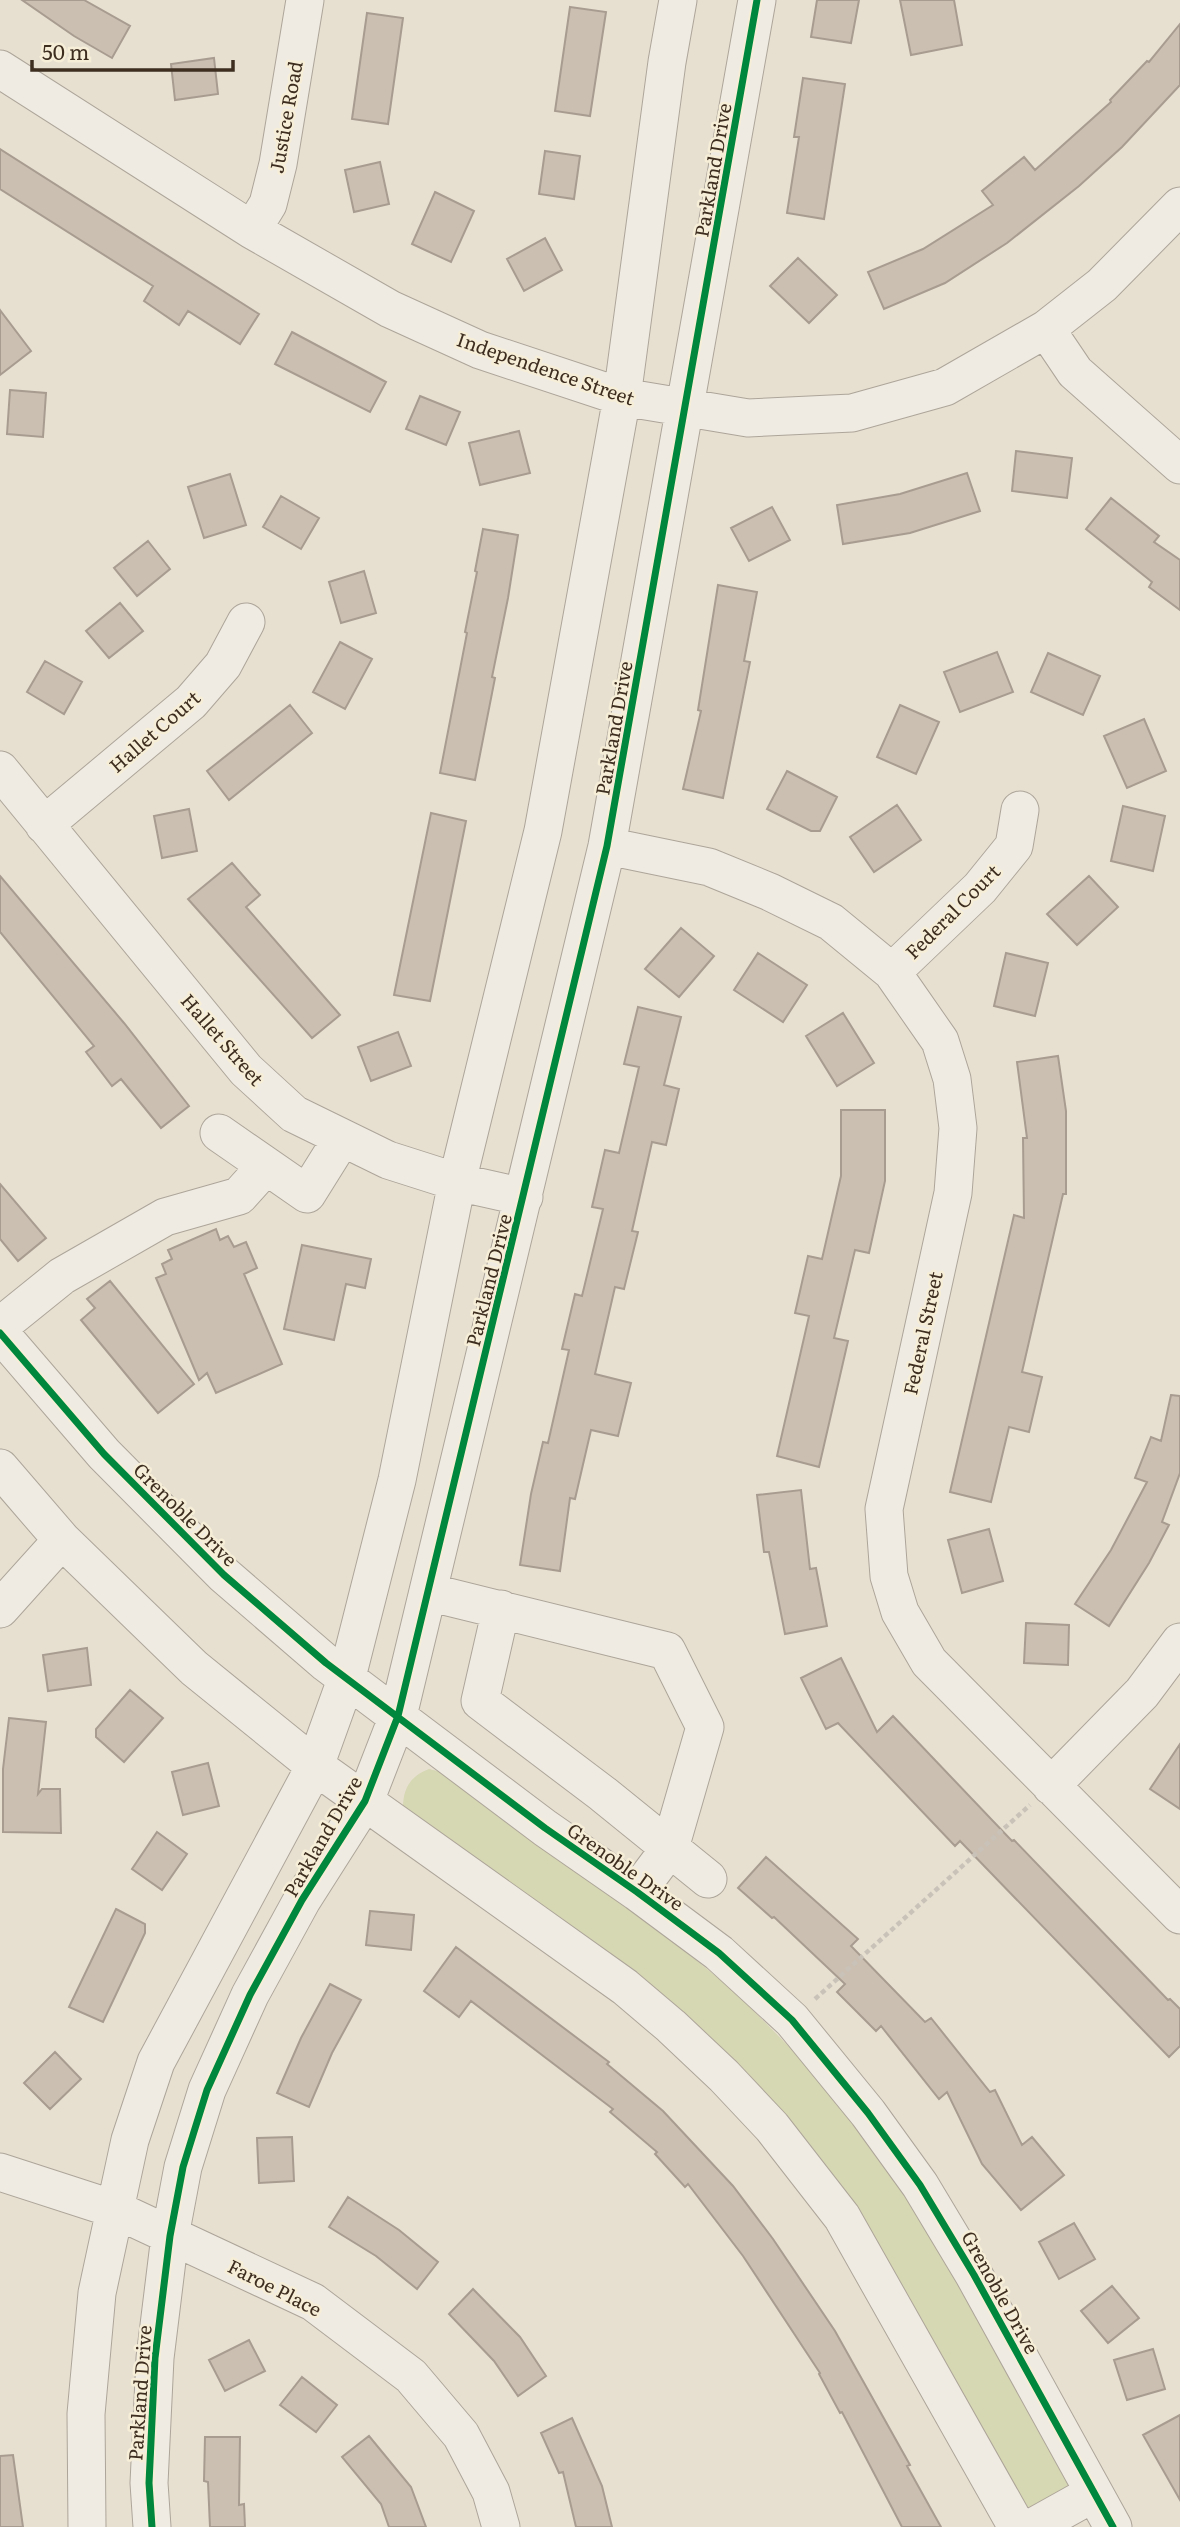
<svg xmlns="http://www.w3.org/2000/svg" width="1180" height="2527" font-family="Literata,serif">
  <rect width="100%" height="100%" fill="#e7e0d1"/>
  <path fill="#d6d7b3" d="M 429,1769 L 445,1773 L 626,1903 L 734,1991 L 813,2071 L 903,2182 L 1075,2488 L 1027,2512 L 837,2190 L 403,1808 C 403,1789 410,1776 429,1769 Z"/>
  <path fill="#cbbfb2" stroke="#a89c90" stroke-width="2" d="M 22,0 L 84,0 L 130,26 L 112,58 L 74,36 Z
    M 817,0 L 859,0 L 851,43 L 811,37 Z
    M 900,0 L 954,0 L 962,45 L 911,55 Z
    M 570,7 L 606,12 L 590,116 L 555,111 Z
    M 367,13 L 403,18 L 388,124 L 352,119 Z
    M 1180,24 L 1180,85 L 1122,147 L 1079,186 L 1007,243 L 945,283 L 884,309 L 868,272 L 923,249 L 993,205 L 982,191 L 1024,157 L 1035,170 L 1111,102 L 1110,100 L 1147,61 L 1149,62 Z
    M 214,58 L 218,94 L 175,100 L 171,64 Z
    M 803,78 L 845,84 L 824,219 L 787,213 L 799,137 L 794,137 Z
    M 0,149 L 259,314 L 240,344 L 188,311 L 179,325 L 144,301 L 153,286 L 0,189 Z
    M 545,151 L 580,156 L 574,199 L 539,194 Z
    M 380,162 L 389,204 L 354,212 L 345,170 Z
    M 435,192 L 474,211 L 451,262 L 412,244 Z
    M 545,238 L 562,270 L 524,291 L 507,259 Z
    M 798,258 L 837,295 L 809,323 L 770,286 Z
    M 0,310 L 31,351 L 0,375 Z
    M 292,332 L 386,382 L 370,412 L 275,364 Z
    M 10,390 L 46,393 L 43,437 L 7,434 Z
    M 420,396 L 460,412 L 446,445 L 406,429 Z
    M 519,431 L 530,473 L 480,485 L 469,443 Z
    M 1016,451 L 1072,458 L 1067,498 L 1012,491 Z
    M 967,473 L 980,511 L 910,533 L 843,544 L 837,505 L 900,494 Z
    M 230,474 L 246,525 L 204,538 L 188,487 Z
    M 281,496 L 319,518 L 301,549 L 263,527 Z
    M 1111,498 L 1159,536 L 1154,542 L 1180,560 L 1180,610 L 1149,587 L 1152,582 L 1086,529 Z
    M 772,507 L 790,540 L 749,561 L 731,528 Z
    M 483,529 L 518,535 L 508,598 L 492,677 L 495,678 L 475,780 L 440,773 L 467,633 L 465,632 L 477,572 L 475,571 Z
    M 148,541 L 170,569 L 137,596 L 114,568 Z
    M 364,571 L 376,613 L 341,623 L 329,582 Z
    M 718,585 L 757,592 L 744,661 L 750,662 L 723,798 L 683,789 L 701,711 L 698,710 Z
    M 120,603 L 143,631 L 109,658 L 86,631 Z
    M 340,642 L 372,659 L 345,709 L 313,692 Z
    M 997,652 L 1013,692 L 960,712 L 944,672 Z
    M 1048,653 L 1100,676 L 1083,715 L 1031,692 Z
    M 45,661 L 82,682 L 64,714 L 27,692 Z
    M 290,705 L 312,733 L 229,800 L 207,771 Z
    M 900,705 L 939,722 L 916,774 L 877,757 Z
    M 1144,719 L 1166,771 L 1127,788 L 1104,736 Z
    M 787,771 L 837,797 L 820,831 L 811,831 L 767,809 Z
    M 897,805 L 921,840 L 874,872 L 850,837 Z
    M 1123,806 L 1165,816 L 1153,871 L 1111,861 Z
    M 189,809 L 197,851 L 162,858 L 154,816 Z
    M 431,813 L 466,821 L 430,1001 L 394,995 Z
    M 232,863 L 260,895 L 246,907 L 340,1015 L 312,1038 L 188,899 Z
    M 0,876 L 124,1023 L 189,1106 L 161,1128 L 121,1079 L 112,1086 L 86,1052 L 94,1046 L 0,932 Z
    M 1089,876 L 1118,907 L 1077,945 L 1047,914 Z
    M 681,928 L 714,956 L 679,997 L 645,969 Z
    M 758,953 L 807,985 L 783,1022 L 734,990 Z
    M 1006,953 L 1048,963 L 1035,1016 L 994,1006 Z
    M 638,1007 L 681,1017 L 664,1085 L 679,1089 L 666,1145 L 652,1142 L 632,1231 L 638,1232 L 624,1289 L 615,1287 L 595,1374 L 631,1383 L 618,1436 L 591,1430 L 575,1499 L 570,1498 L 560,1571 L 520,1565 L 531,1494 L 543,1442 L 548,1443 L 569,1350 L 562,1349 L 575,1294 L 582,1296 L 603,1209 L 592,1207 L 605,1150 L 619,1153 L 639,1067 L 624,1064 Z
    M 843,1013 L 874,1063 L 837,1086 L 806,1036 Z
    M 398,1032 L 411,1066 L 371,1081 L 358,1047 Z
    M 1058,1056 L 1066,1111 L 1066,1194 L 1063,1194 L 1022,1372 L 1042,1377 L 1029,1432 L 1009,1427 L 991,1502 L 950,1492 L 1014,1215 L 1024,1218 L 1023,1138 L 1027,1138 L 1017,1062 Z
    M 841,1110 L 885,1110 L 885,1181 L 869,1253 L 855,1250 L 834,1338 L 848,1341 L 819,1467 L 777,1456 L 809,1316 L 795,1313 L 808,1256 L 822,1259 L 841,1176 Z
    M 0,1184 L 46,1238 L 18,1261 L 0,1239 Z
    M 216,1229 L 220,1240 L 228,1236 L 234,1247 L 246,1242 L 257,1268 L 244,1274 L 282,1364 L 216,1393 L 207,1373 L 199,1380 L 156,1278 L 166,1274 L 162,1264 L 172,1259 L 168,1250 Z
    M 302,1245 L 371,1259 L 365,1288 L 346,1284 L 334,1340 L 284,1329 Z
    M 110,1281 L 194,1384 L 158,1413 L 81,1320 L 95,1308 L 87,1299 Z
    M 1171,1395 L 1180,1396 L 1180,1473 L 1162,1522 L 1169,1525 L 1149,1563 L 1109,1626 L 1075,1604 L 1111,1550 L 1147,1482 L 1135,1478 L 1151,1437 L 1161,1441 Z
    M 801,1490 L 810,1569 L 816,1568 L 827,1626 L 785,1634 L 769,1552 L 764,1552 L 757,1495 Z
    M 989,1529 L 1003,1581 L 962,1593 L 948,1540 Z
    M 1026,1623 L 1069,1625 L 1068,1665 L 1024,1663 Z
    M 87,1648 L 91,1685 L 48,1691 L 43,1655 Z
    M 841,1658 L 877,1732 L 893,1716 L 1012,1841 L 1014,1840 L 1168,2000 L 1170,1999 L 1180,2009 L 1180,2046 L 1169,2057 L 960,1841 L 955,1846 L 838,1723 L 826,1729 L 801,1678 Z
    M 130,1690 L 163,1718 L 124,1762 L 96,1737 L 96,1729 Z
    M 9,1718 L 46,1722 L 38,1794 L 42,1789 L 60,1789 L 61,1833 L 3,1832 L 3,1769 Z
    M 1180,1744 L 1180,1809 L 1150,1789 Z
    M 208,1763 L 219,1806 L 183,1815 L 172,1772 Z
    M 157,1832 L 187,1854 L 162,1890 L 132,1869 Z
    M 766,1857 L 858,1939 L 851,1946 L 925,2022 L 931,2018 L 990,2092 L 995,2090 L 1022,2145 L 1032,2137 L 1064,2175 L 1021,2210 L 982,2164 L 947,2092 L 939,2099 L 881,2026 L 876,2031 L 837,1992 L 845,1984 L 774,1917 L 772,1918 L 738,1888 Z
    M 116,1909 L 145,1924 L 145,1933 L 103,2022 L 69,2007 Z
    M 370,1911 L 414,1915 L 411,1950 L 366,1945 Z
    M 456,1947 L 609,2062 L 607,2064 L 663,2111 L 733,2186 L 773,2239 L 835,2331 L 910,2465 L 907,2466 L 941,2527 L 902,2527 L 842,2412 L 840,2413 L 819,2374 L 820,2373 L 743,2256 L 688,2184 L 685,2187 L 655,2154 L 657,2152 L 610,2112 L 613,2109 L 471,2001 L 459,2017 L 424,1991 Z
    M 330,1984 L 361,2000 L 332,2053 L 309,2107 L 277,2093 L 301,2038 Z
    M 55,2052 L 81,2079 L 50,2109 L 24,2083 Z
    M 292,2137 L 294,2181 L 259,2183 L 257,2138 Z
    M 348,2197 L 399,2230 L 438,2262 L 417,2289 L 376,2256 L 329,2227 Z
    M 1074,2223 L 1095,2259 L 1059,2279 L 1039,2242 Z
    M 1112,2286 L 1139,2318 L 1108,2343 L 1081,2311 Z
    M 473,2289 L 520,2337 L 546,2376 L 518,2396 L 494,2361 L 449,2314 Z
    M 249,2340 L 265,2371 L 225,2391 L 209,2360 Z
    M 1153,2349 L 1165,2389 L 1127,2400 L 1114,2360 Z
    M 302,2377 L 337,2405 L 316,2432 L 280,2405 Z
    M 1180,2415 L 1180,2500 L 1143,2435 Z
    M 572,2418 L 602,2486 L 612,2527 L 576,2527 L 563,2472 L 559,2473 L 541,2433 Z
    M 369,2436 L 411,2487 L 426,2527 L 389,2527 L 381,2504 L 342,2457 Z
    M 205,2437 L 240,2437 L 239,2505 L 244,2504 L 245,2527 L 210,2527 L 208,2482 L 204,2481 Z
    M 13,2455 L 23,2527 L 0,2527 L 0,2456 Z"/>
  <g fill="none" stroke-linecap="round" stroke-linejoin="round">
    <g stroke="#ada599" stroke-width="39">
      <path id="minor" d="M 0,69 L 252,230 L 390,309 L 480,350 L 622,397 L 748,418 L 852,413 L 945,387 L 1046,329 L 1102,285 L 1180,206
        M 252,230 L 268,204 L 278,164 L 305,0
        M 1046,329 L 1075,372 L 1180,465
        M 0,770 L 246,1070 L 294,1114 L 388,1160 L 457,1182 L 524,1197
        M 44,825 L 191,702 L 223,665 L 246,622
        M 607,846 L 709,867 L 770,892 L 831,922 L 892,972 L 940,1041 L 952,1079 L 958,1128 L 953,1193 L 884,1509 L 889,1576 L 900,1612 L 929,1662 L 1180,1915
        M 892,972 L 980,888 L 1014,846 L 1020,810
        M 219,1133 L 307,1194 L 342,1138
        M 0,1326 L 62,1276 L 165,1217 L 239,1196 L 266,1166
        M 0,1333 L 104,1454 L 224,1575 L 326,1663 L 545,1828 L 637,1892 L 719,1953 L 792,2020 L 868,2113 L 920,2185 L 974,2275 L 1113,2527
        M 0,1468 L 62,1540 L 194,1668 L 315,1766 L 625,1987 L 671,2026 L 724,2076 L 772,2127 L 842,2217 L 1017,2527
        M 428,1592 L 667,1651 L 705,1727 L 670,1848 L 637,1892
        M 0,1609 L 62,1540
        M 501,1609 L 480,1701 L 603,1794 L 708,1879
        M 1051,1786 L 1142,1693 L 1180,1642
        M 0,2172 L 114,2209 L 313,2302 L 411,2376 L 461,2435 L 491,2492 L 501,2527
        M 87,2527 L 86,2414 L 97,2293 L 130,2140 L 156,2062 L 315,1766 L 347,1677 L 397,1480 L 457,1182 L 543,831 L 622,397 L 667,62 L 678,0
        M 152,2527 L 149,2483 L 155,2358 L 170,2236 L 183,2167 L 207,2090 L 250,1995 L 302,1900 L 365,1801 L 398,1716 L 607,846 L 757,0
        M 1033,2527 L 1094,2493"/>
    </g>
    <path stroke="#c8c2b9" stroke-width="4.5" stroke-dasharray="5 3.5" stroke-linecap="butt" d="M 815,1999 L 1030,1805"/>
    <use href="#minor" stroke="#efebe3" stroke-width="37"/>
    <g stroke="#f7eed8" stroke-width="11">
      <path id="cycleway" d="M 0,1333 L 104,1454 L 224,1575 L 326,1663 L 545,1828 L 637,1892 L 719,1953 L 792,2020 L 868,2113 L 920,2185 L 974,2275 L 1113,2527
        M 152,2527 L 149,2483 L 155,2358 L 170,2236 L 183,2167 L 207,2090 L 250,1995 L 302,1900 L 365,1801 L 398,1716 L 607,846 L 757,0"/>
    </g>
    <use href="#cycleway" stroke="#00873e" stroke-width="7"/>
  </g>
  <g text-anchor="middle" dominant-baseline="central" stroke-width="5" stroke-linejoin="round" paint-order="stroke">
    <g font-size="19" fill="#3d2e20" stroke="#f7eed8">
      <text transform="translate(285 117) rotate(-80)">Justice Road</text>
      <text transform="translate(712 170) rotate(-80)">Parkland Drive</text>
      <text transform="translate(546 368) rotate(19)">Independence Street</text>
      <text transform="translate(613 728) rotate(-80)">Parkland Drive</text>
      <text transform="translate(154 731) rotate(-41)">Hallet Court</text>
      <text transform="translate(952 911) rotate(-45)">Federal Court</text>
      <text transform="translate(223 1039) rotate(49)">Hallet Street</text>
      <text transform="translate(488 1280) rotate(-76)">Parkland Drive</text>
      <text transform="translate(922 1333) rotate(-78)">Federal Street</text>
      <text transform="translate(186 1514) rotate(45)">Grenoble Drive</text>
      <text transform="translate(322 1836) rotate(-60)">Parkland Drive</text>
      <text transform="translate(626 1866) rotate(35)">Grenoble Drive</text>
      <text transform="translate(275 2287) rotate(27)">Faroe Place</text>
      <text transform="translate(1001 2292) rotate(61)">Grenoble Drive</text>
      <text transform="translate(139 2393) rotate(-86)">Parkland Drive</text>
    </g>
  </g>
  <path d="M32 60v10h201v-10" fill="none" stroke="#3d2e20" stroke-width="3.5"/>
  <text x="42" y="60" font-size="21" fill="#3d2e20" stroke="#f7eed8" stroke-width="5" paint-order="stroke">50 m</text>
</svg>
